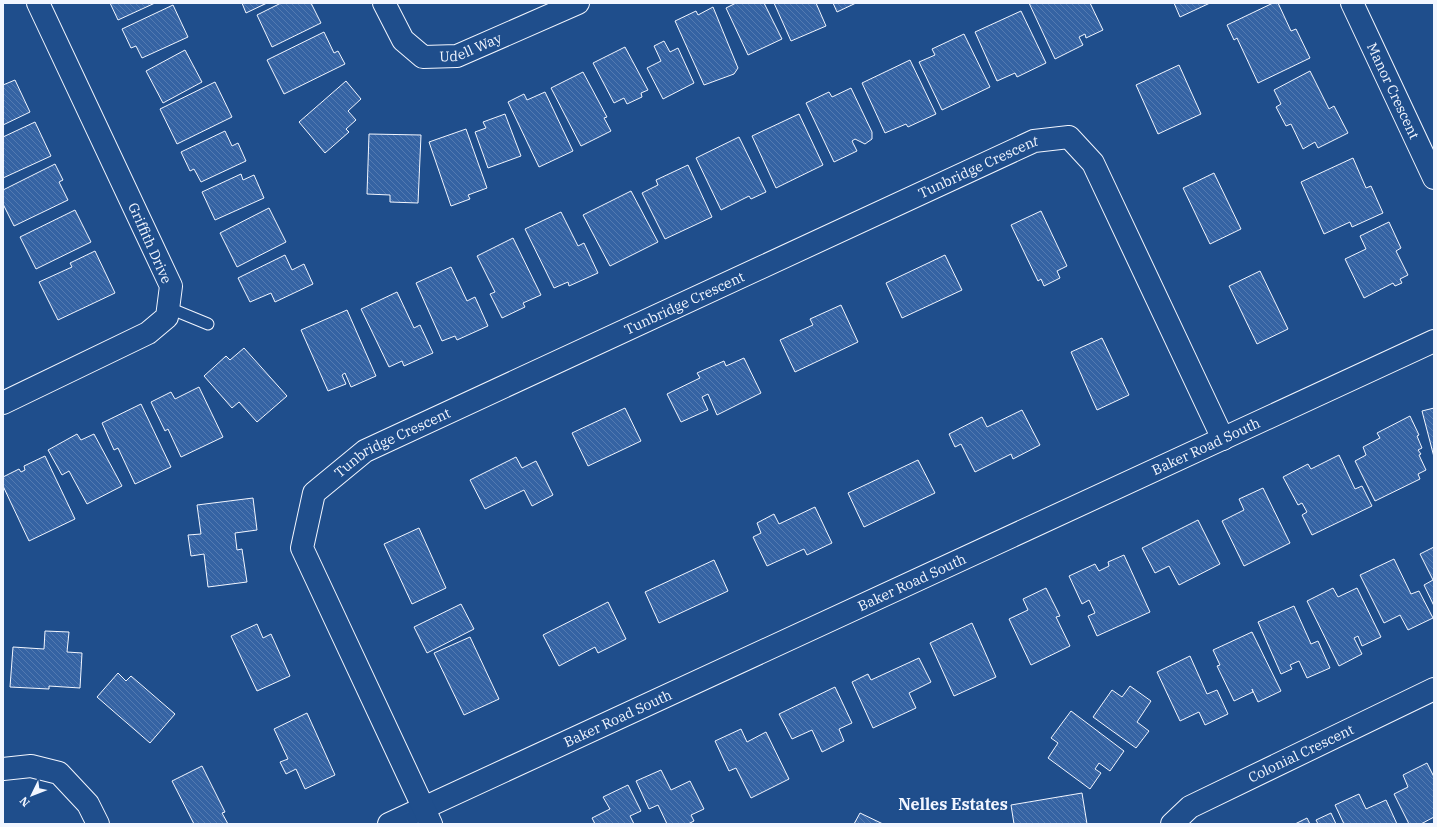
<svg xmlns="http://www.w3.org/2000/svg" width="1437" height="827" font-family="'IBM Plex Serif',serif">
  <defs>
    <pattern id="building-back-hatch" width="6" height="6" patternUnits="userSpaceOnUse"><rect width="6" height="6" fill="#3563a3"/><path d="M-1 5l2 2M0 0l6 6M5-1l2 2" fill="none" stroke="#537ab1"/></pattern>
  </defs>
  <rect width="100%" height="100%" fill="#1f4e8c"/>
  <path fill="url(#building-back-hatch)" stroke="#f2f6ff" d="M 110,3 L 155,3 L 118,20 Z
    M 242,3 L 267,3 L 246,13 Z
    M 281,3 L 311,3 L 321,23 L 272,47 L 257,15 Z
    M 736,3 L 764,3 L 782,39 L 748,55 L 726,8 Z
    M 774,3 L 816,3 L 826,26 L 791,41 Z
    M 833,3 L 856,3 L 837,12 Z
    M 1029,3 L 1090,3 L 1103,30 L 1086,38 L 1085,34 L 1079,37 L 1083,45 L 1055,59 Z
    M 1174,3 L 1210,3 L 1180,17 Z
    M 1273,3 L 1278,3 L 1291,31 L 1296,29 L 1310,58 L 1258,83 L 1237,38 L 1234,40 L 1227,25 Z
    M 173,5 L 188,37 L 142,58 L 136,46 L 131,48 L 122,29 Z
    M 713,7 L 738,68 L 734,74 L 704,85 L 675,21 L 696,11 L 698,15 Z
    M 1021,11 L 1046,63 L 1017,77 L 1015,73 L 997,81 L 975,32 Z
    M 324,32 L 334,53 L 338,51 L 345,64 L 284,94 L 267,60 Z
    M 964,34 L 990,87 L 942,110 L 919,62 L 935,55 L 932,49 Z
    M 664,41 L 670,52 L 678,48 L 694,83 L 663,99 L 647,68 L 661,61 L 654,46 Z
    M 625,47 L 648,90 L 641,93 L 642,97 L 627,104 L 624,98 L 614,103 L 593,63 Z
    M 185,50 L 202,82 L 163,103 L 146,71 Z
    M 910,60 L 936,114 L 908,127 L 906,124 L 885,133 L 862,83 Z
    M 1179,65 L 1201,114 L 1158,134 L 1136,85 Z
    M 1310,71 L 1329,109 L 1334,106 L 1348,133 L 1318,148 L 1315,142 L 1303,149 L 1291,124 L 1286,126 L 1276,107 L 1281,104 L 1274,90 Z
    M 583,72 L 607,117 L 604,118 L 611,131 L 581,146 L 551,88 Z
    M 15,80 L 30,112 L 3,125 L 3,85 Z
    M 346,81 L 361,99 L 348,111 L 356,120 L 346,129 L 349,132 L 325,153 L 299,122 Z
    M 215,82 L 232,117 L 177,144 L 160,109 Z
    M 851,88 L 872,132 L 872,139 L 865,144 L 855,139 L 852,141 L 857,151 L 834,162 L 806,103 L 829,92 L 832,97 Z
    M 545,92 L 573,151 L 539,167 L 508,102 L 524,94 L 527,100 Z
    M 505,114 L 521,156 L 488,168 L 475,132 L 486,128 L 483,122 Z
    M 799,114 L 823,165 L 776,188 L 752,136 Z
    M 35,122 L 51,156 L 3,178 L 3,137 Z
    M 466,129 L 487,188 L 468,195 L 470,199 L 451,206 L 429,142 Z
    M 225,131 L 232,146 L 238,143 L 246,161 L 201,182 L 194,169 L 190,171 L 181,152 Z
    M 369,134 L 421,135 L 418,203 L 390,202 L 390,195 L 367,194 Z
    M 739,137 L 766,192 L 751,199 L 749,196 L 721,210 L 696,158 Z
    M 1353,158 L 1366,188 L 1371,186 L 1383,213 L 1352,227 L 1350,222 L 1324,234 L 1301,182 Z
    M 55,164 L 63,180 L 59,182 L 68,200 L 14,226 L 3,204 L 3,190 Z
    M 688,165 L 712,217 L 665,239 L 642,193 L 658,185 L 656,180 Z
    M 1214,173 L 1241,229 L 1210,244 L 1183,188 Z
    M 241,174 L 243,180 L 254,175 L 264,198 L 215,220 L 202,192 Z
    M 631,191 L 658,242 L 610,266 L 583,215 Z
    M 269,208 L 286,242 L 237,267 L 220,233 Z
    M 75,210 L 91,242 L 36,269 L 20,237 Z
    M 1041,211 L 1067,266 L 1057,271 L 1060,278 L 1044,286 L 1041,279 L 1038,281 L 1011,225 Z
    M 561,212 L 578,246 L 584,243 L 598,273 L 569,286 L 568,282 L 554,288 L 525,229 Z
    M 1389,222 L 1401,248 L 1396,251 L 1408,275 L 1400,279 L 1402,283 L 1395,286 L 1393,283 L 1364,298 L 1345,259 L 1366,249 L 1360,236 Z
    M 513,238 L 541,295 L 523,303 L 525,307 L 502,318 L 490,294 L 495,292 L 477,256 Z
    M 95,251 L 115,293 L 58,320 L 39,282 L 72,267 L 70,263 Z
    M 285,255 L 292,270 L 304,264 L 313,284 L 275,302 L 271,293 L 250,302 L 238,278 Z
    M 945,255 L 962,290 L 902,318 L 886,283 Z
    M 451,267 L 467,301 L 475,297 L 488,326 L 457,340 L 455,336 L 442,341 L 416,283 Z
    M 1260,271 L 1288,329 L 1257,344 L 1229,286 Z
    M 397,292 L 414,328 L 420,325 L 433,353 L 404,366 L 402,361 L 389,367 L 361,309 Z
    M 841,305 L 858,342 L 795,372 L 780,340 L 813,325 L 810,319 Z
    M 347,310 L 376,376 L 351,387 L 345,373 L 342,375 L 346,384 L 328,391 L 301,330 Z
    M 1102,338 L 1129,395 L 1097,410 L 1071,352 Z
    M 244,348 L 287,396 L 257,422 L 239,402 L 232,408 L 204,376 L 226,356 L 230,360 Z
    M 744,358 L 761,393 L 717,415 L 708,394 L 702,397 L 708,410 L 681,422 L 667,394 L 700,378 L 697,373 L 724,361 L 726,366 Z
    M 199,387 L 223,437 L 181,457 L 168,429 L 165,431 L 151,402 L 171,392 L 175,399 Z
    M 141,404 L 171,467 L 135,484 L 118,448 L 114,450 L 102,423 Z
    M 625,408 L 641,441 L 588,466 L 572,433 Z
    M 1434,408 L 1434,457 L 1422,411 Z
    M 1022,410 L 1040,445 L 1013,459 L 1011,454 L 975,472 L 961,444 L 955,447 L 949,434 L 982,417 L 987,427 Z
    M 1410,416 L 1419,435 L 1417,436 L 1422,448 L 1418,450 L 1421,454 L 1419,455 L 1426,470 L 1418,474 L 1420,479 L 1375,501 L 1355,461 L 1366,455 L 1363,447 L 1380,438 L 1377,433 Z
    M 77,434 L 81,440 L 94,434 L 122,486 L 87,504 L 69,471 L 62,475 L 48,450 Z
    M 1339,455 L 1355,489 L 1362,486 L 1372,506 L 1312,535 L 1302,515 L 1307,512 L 1302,503 L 1298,505 L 1283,477 L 1308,464 L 1311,469 Z
    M 45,456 L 75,519 L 29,541 L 3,486 L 3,477 L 19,469 L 21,472 L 25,470 L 24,466 Z
    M 516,457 L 522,468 L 536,461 L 553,495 L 532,506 L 524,490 L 485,509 L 470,480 Z
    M 918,460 L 935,493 L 864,527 L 848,493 Z
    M 1263,488 L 1290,543 L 1244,566 L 1222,521 L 1244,510 L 1239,499 Z
    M 253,498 L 257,530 L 235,533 L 237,550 L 242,549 L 247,582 L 208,587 L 204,554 L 191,556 L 188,535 L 201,534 L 197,505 Z
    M 815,507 L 832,543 L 807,555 L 804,549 L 767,566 L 753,537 L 761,533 L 757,523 L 774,514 L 779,524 Z
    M 1198,520 L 1220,564 L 1179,585 L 1169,566 L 1155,573 L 1142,548 Z
    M 419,528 L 446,588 L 412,604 L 384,544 Z
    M 1434,547 L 1434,606 L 1424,585 L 1433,580 L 1420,554 Z
    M 1124,555 L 1150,612 L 1097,636 L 1088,616 L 1095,613 L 1089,600 L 1082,604 L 1069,576 L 1095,564 L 1099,571 L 1109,566 L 1108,562 Z
    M 1394,559 L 1411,594 L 1419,591 L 1433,618 L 1408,630 L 1400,615 L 1384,623 L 1360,575 Z
    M 714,560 L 728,591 L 659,623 L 645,592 Z
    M 1046,588 L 1060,616 L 1056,617 L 1070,646 L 1031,665 L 1009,619 L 1028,610 L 1023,599 Z
    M 1333,588 L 1338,597 L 1357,588 L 1381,637 L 1362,646 L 1358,636 L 1354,638 L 1362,654 L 1339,666 L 1307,601 Z
    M 608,602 L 626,639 L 598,653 L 595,647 L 559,666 L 543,635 Z
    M 461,604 L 474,629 L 427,653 L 414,627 Z
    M 1294,606 L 1311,644 L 1318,641 L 1330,668 L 1307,678 L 1299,661 L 1290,665 L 1292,669 L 1281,674 L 1258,622 Z
    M 972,623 L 996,677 L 954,696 L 930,643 Z
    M 257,624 L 263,638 L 271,634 L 290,676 L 257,691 L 231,636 Z
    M 45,631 L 69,632 L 67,652 L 82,653 L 80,688 L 49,686 L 49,689 L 10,687 L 13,647 L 44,649 Z
    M 1252,632 L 1281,691 L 1258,702 L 1252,689 L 1253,692 L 1234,701 L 1217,666 L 1220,665 L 1213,650 Z
    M 470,637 L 499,699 L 464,715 L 434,653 Z
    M 1190,656 L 1207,694 L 1217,690 L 1228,714 L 1205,725 L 1199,712 L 1180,721 L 1157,672 Z
    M 919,658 L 931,682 L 909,693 L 916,708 L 873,728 L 852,682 L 868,674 L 871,680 Z
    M 118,673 L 126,681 L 131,676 L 175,714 L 150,743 L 97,697 Z
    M 1130,686 L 1151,701 L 1137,722 L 1149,731 L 1136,748 L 1093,717 L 1112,690 L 1122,697 Z
    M 835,687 L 852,723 L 839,729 L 844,741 L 822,752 L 812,730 L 792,739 L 779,714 Z
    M 1071,711 L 1124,751 L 1110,771 L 1099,763 L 1095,769 L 1101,773 L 1090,789 L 1048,758 L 1058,743 L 1051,738 Z
    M 307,713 L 335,775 L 305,789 L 296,769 L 286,774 L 280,762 L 288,759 L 274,729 Z
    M 741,729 L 747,742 L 766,732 L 789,779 L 751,798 L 736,768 L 729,771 L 715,741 Z
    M 1427,763 L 1434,777 L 1434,817 L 1421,824 L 1409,824 L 1394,794 L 1408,787 L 1403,775 Z
    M 202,766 L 225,812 L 222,813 L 228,824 L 194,824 L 172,781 Z
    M 661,770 L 671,790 L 690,781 L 704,809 L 691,815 L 694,821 L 688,824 L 667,824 L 658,805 L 649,809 L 636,781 Z
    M 628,785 L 641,811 L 630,816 L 634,824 L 595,824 L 592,818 L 610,809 L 603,797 Z
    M 1082,793 L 1087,824 L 1014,824 L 1011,805 Z
    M 1359,794 L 1366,809 L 1386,800 L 1397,824 L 1344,824 L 1335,805 Z
    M 860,813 L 883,824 L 854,824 Z
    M 1331,813 L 1336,824 L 1318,824 L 1316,820 Z
    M 1307,818 L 1310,824 L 1295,824 Z"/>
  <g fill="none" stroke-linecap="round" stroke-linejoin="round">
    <g stroke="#f2f6ff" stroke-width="13">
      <path id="service" d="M 169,308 L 208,324"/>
    </g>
    <g stroke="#f2f6ff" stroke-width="24">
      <g id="minor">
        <path id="s1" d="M 384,3 L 403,40 L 423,57 L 457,56 L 578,3"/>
        <path id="s2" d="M 1352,3 L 1434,178"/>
        <path d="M 3,403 L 148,333 L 167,317 L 171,286 L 38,3"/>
        <path d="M 3,769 L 31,766 L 59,773 L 88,804 L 98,824"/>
        <path id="s3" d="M 389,824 L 1434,341"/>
        <path id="s4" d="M 431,824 L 302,548 L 314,493 L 365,451 L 1034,141 L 1069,137 L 1093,163 L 1223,439"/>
        <path id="s5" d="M 1172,824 L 1190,807 L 1434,689"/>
      </g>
    </g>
    <use href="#service" stroke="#1f4e8c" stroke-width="11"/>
    <use href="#minor" stroke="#1f4e8c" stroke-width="22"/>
  </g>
  <g text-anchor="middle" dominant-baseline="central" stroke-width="3" stroke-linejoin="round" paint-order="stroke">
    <g font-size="14" fill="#f2f6ff" stroke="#1f4e8c">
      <text stroke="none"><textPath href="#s1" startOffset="117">Udell Way</textPath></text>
      <text stroke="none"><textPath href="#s2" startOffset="97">Manor Crescent</textPath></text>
      <text stroke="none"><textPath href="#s4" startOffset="1103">Tunbridge Crescent</textPath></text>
      <text transform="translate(150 243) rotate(66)">Griffith Drive</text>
      <text stroke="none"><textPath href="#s4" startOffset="779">Tunbridge Crescent</textPath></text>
      <text stroke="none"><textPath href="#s4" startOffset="455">Tunbridge Crescent</textPath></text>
      <text stroke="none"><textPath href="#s3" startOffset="900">Baker Road South</textPath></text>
      <text stroke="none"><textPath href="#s3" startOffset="576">Baker Road South</textPath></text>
      <text stroke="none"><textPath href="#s3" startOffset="252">Baker Road South</textPath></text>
      <text stroke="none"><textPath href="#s5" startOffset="148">Colonial Crescent</textPath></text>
    </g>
    <g font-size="16" font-weight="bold" fill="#f2f6ff" stroke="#1f4e8c">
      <text x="953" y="804">Nelles Estates</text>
    </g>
  </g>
  <rect width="1437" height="827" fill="none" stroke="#f2f6ff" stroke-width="8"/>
  <g transform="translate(32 795) rotate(227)" stroke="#1f4e8c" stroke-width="3" paint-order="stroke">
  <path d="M0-3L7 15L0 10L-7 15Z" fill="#f2f6ff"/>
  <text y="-6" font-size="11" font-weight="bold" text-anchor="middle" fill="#f2f6ff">N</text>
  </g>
</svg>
